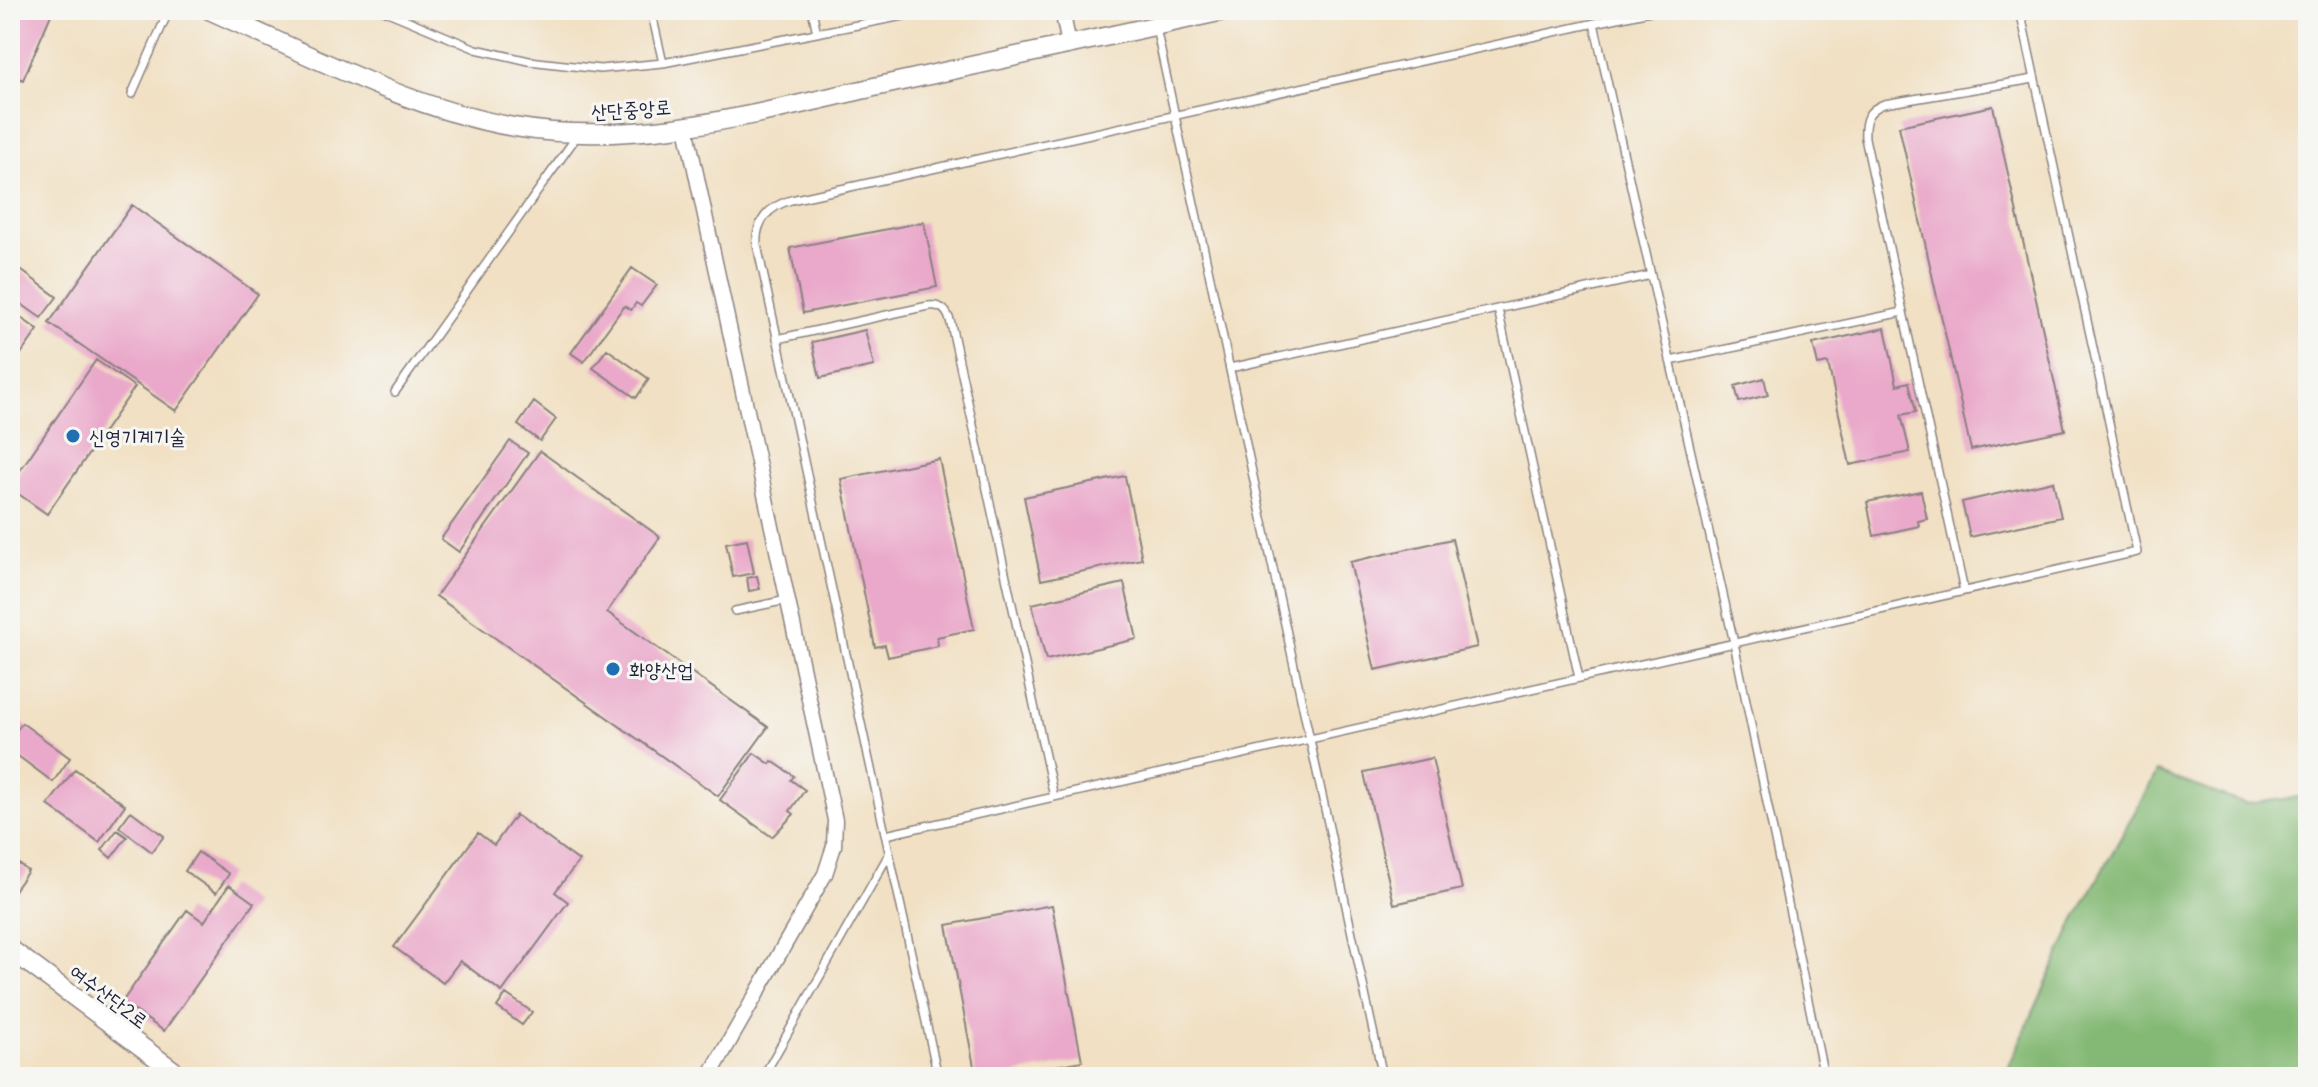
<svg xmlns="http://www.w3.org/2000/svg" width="2318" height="1087" font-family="Delius,'Poor Story',sans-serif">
  <rect width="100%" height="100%" fill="#f6f6f2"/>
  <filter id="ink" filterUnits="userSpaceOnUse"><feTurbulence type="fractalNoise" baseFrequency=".0125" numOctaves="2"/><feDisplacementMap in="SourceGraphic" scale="16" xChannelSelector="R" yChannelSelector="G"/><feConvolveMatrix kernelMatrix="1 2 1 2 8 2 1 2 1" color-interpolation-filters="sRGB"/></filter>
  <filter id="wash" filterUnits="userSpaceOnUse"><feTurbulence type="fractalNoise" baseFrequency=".006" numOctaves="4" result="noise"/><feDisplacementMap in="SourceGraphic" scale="32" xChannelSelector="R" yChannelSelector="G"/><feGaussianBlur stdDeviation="1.8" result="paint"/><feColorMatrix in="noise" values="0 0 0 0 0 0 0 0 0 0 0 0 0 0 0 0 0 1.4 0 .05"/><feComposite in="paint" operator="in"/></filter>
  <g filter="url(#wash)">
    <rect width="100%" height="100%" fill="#f1e0c3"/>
    <path fill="#84b974" stroke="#536e58" stroke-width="2" d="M 2157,772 L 2245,804 L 2308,796 L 2308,1077 L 2004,1077 L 2075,920 Z"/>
    <g id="blocks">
      <path fill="#eaa9ca" d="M 10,10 L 53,10 L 23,80 L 10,74 Z
        M 1993,106 L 2065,430 L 1971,450 L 1899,126 Z
        M 132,205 L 258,294 L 176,411 L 49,323 Z
        M 924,222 L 937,287 L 803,313 L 790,248 Z
        M 10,262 L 57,297 L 41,318 L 10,296 Z
        M 632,268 L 657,285 L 641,306 L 636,303 L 631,310 L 624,306 L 584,362 L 571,353 Z
        M 10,310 L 38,330 L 10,369 Z
        M 1885,328 L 1897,385 L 1909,382 L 1916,412 L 1901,415 L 1910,452 L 1850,465 L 1828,363 L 1818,365 L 1813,344 Z
        M 865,330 L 874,366 L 820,378 L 812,342 Z
        M 607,349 L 649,379 L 636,398 L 593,368 Z
        M 96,360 L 135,387 L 47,514 L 10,488 L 10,485 Z
        M 1764,378 L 1768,395 L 1739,402 L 1735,386 Z
        M 534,402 L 556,419 L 540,441 L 518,425 Z
        M 510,441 L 528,453 L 459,552 L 441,539 Z
        M 540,451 L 660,537 L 607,612 L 768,727 L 718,796 L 436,596 Z
        M 939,459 L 974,629 L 937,637 L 938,646 L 888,657 L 885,645 L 875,647 L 841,479 Z
        M 1125,476 L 1142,559 L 1041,580 L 1024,497 Z
        M 2053,481 L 2061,517 L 1970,537 L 1962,502 Z
        M 1921,491 L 1927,519 L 1918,521 L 1919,526 L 1874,536 L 1867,502 Z
        M 747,539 L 754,573 L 733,577 L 726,543 Z
        M 1452,539 L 1477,647 L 1375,670 L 1350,562 Z
        M 757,576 L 760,589 L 749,591 L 747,578 Z
        M 1124,583 L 1137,639 L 1046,660 L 1032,604 Z
        M 22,723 L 70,758 L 53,782 L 10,750 L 10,739 Z
        M 754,753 L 770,764 L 772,761 L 794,776 L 791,780 L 805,790 L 790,811 L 794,814 L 772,837 L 720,800 Z
        M 1432,758 L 1462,889 L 1394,904 L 1364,773 Z
        M 75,769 L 125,805 L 99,842 L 48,805 Z
        M 131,811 L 164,836 L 152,852 L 119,827 Z
        M 516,815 L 579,861 L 555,892 L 568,902 L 502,992 L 460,961 L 443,983 L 394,947 L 478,833 L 494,845 Z
        M 117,830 L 127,837 L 111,858 L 102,850 Z
        M 198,852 L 229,874 L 216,893 L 185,871 Z
        M 10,857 L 28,871 L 10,896 Z
        M 229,885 L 254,903 L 164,1031 L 122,1002 L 187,910 L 204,922 Z
        M 1052,905 L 1082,1061 L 998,1077 L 976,1077 L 947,925 Z
        M 506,994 L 532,1012 L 522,1025 L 497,1007 Z"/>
    </g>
  </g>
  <g filter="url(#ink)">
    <use href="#blocks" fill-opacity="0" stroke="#8a817f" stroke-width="2"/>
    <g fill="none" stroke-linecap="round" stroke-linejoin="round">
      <g stroke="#8a817f" stroke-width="10">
        <path id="lane" d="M 383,10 L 476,49 L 529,61 L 600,69 L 663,63 L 934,10
          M 651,10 L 663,63
          M 812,10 L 817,33
          M 1594,23 L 1734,643 L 1824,1077
          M 1156,28 L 1383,1077
          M 132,94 L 169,10
          M 1498,309 L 1579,678
          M 777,339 L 928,306 C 942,304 948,311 951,324 L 1054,797
          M 1670,361 L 1903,312
          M 1230,368 L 1651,275
          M 395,392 L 577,136
          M 1964,591 L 1865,138 C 1864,121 1867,110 1884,104 L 2034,79
          M 735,611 L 787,600
          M 886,835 L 2137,552 L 2020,10
          M 763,1077 L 889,854
          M 938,1077 L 757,245 C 755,222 769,206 791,200 L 1654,10"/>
      </g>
      <g stroke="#8a817f" stroke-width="17">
        <path id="street" d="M 1062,10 L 1069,45
          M 686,127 L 835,820 L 834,846 L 825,874 L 709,1077"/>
      </g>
      <g stroke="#8a817f" stroke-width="21">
        <path id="secondary" d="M 209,10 C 306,53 410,109 514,127 C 638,148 759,113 879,86 C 995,61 1112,35 1228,10
          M 10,949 L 182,1077"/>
      </g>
      <use href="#lane" stroke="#fff" stroke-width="7"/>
      <use href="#street" stroke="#fff" stroke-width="14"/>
      <use href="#secondary" stroke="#fff" stroke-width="18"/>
    </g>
  </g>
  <g fill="#1f6fb2" stroke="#f6f6f2" stroke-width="3">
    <circle cx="73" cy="436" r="8"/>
    <circle cx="613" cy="669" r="8"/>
  </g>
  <g text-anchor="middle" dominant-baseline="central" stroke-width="6" stroke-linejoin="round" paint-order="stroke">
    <g font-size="20" fill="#22223b" stroke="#f6f6f2">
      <text transform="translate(631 109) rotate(-4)">산단중앙로</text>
      <text transform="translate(109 996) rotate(37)">여수산단2로</text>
    </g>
    <g font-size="20" fill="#22223b" stroke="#f6f6f2" text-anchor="start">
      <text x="89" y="436">신영기계기술</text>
      <text x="629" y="669">화양산업</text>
    </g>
  </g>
  <rect width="2318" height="1087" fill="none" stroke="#f6f6f2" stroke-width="40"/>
</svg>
